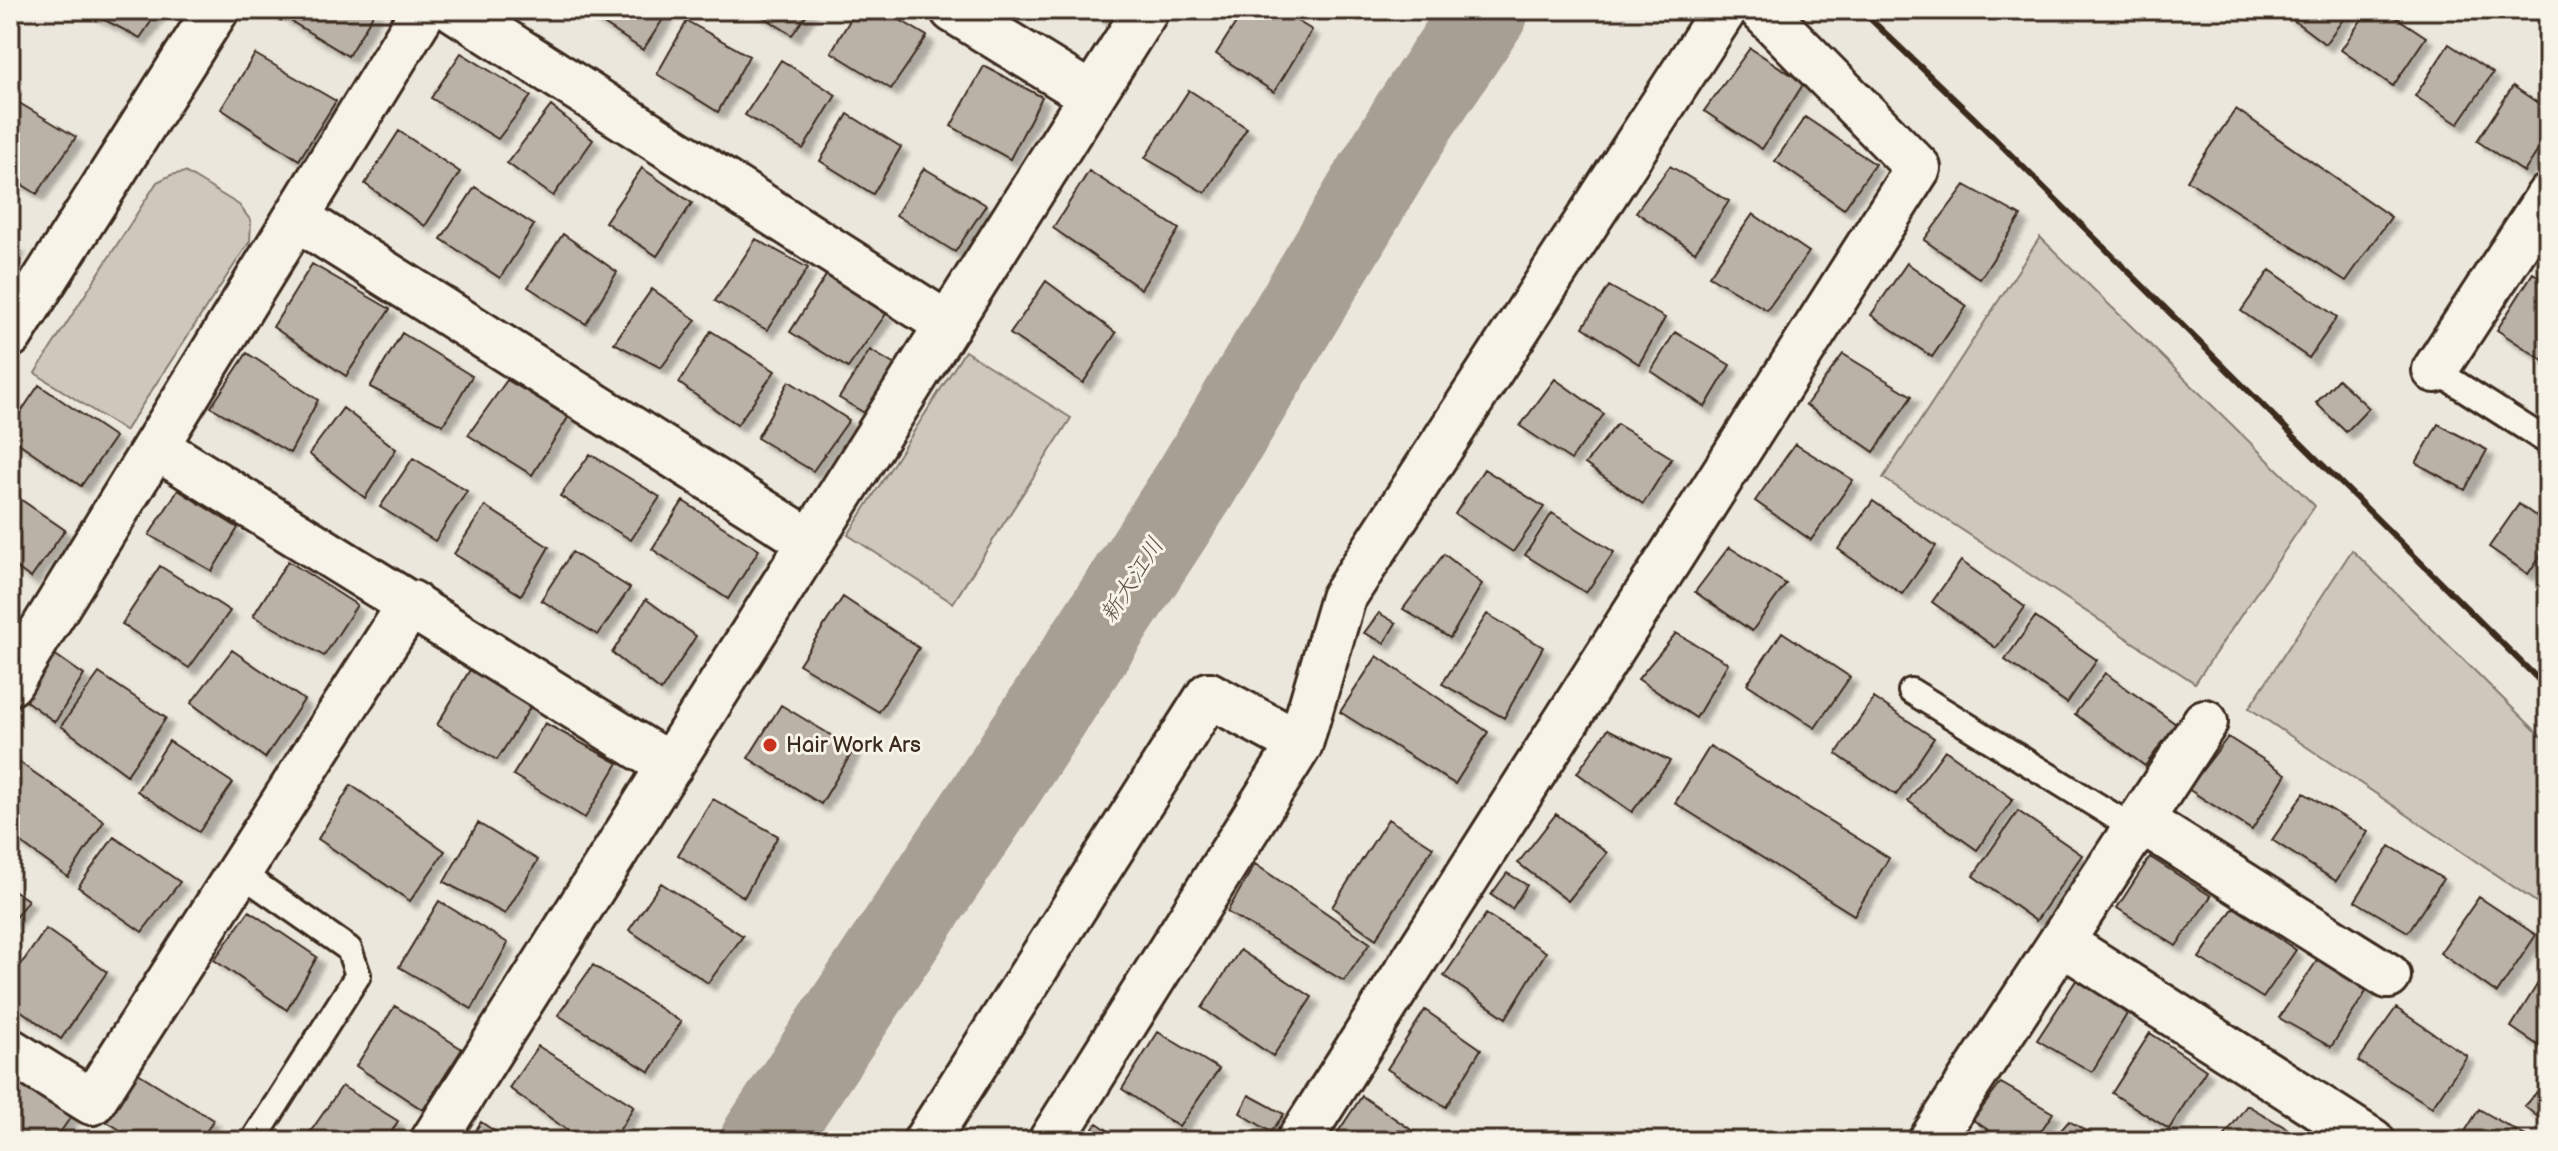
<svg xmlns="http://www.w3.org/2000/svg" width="2558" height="1151" font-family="'Balsamiq Sans','Klee One',sans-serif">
  <defs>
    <filter id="shadow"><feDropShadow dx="7" dy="7" stdDeviation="2" flood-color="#0004"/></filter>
  </defs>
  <rect width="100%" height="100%" fill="#ece7dc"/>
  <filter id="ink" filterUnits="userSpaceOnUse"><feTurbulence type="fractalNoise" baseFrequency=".0125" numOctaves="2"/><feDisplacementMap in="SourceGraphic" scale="16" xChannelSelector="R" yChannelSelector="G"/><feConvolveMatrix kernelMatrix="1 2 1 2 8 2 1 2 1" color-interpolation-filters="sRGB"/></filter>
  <g filter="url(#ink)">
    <path fill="#cec8bc" stroke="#84796d" stroke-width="2" d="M 185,172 L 239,205 L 251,221 L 250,241 L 125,431 L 35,373 L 157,182 L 171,175 Z
      M 2040,237 L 2315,506 L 2195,683 L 1883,478 Z
      M 965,351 L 1071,418 L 953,603 L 848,535 Z
      M 2352,550 L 2548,743 L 2548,910 L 2249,708 Z"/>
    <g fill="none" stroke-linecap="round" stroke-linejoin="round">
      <path stroke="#a89f93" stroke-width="86" d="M 763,1141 L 988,803 L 1194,486 L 1414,117 L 1486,10"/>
    </g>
    <path fill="#bab2a7" stroke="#3b2a1e" stroke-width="2" filter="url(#shadow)" d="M 85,10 L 159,10 L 140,38 Z
      M 283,10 L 376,10 L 348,56 L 281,15 Z
      M 588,10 L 669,10 L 643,50 L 586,12 Z
      M 753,10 L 810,10 L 792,35 Z
      M 856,10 L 883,10 L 927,36 L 891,89 L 831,52 Z
      M 1090,10 L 1107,10 L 1103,18 Z
      M 1244,10 L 1279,10 L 1312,30 L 1274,92 L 1216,54 Z
      M 2280,10 L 2350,10 L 2325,44 Z
      M 2368,10 L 2385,10 L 2426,37 L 2393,86 L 2341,50 Z
      M 687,21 L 749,56 L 718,112 L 657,74 Z
      M 2449,44 L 2493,73 L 2458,124 L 2415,96 Z
      M 1750,48 L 1804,83 L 1762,149 L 1704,111 Z
      M 461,53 L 531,96 L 498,139 L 431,98 Z
      M 255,54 L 336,101 L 299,160 L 221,109 Z
      M 781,60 L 836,95 L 803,149 L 745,115 Z
      M 984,66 L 1042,97 L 1010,159 L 951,126 Z
      M 2513,86 L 2548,110 L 2548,135 L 2524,172 L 2477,141 Z
      M 1189,90 L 1247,128 L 1205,193 L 1145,158 Z
      M 16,101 L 76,137 L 37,194 L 10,177 L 10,111 Z
      M 551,106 L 593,140 L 553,196 L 507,163 Z
      M 2236,109 L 2391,217 L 2346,281 L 2187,180 Z
      M 848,114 L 901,147 L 873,194 L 820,161 Z
      M 1805,117 L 1875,164 L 1844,209 L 1775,161 Z
      M 399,131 L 460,172 L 425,226 L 365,184 Z
      M 1670,166 L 1729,201 L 1695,252 L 1636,212 Z
      M 642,168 L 692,203 L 657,256 L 605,222 Z
      M 924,168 L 986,205 L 955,252 L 896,215 Z
      M 1089,171 L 1179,229 L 1141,289 L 1053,228 Z
      M 1965,185 L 2021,216 L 1980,279 L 1924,240 Z
      M 475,187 L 534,225 L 500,278 L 441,239 Z
      M 1753,214 L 1809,252 L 1767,310 L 1709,276 Z
      M 563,234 L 617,272 L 586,324 L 528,287 Z
      M 756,239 L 808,268 L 767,330 L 715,301 Z
      M 10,243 L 18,247 L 10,259 Z
      M 1907,263 L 1967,306 L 1932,357 L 1871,315 Z
      M 312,264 L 390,309 L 346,376 L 273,327 Z
      M 2270,270 L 2337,317 L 2309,358 L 2241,311 Z
      M 2533,273 L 2548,283 L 2547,363 L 2497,330 Z
      M 827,274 L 886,314 L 848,368 L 790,332 Z
      M 1046,281 L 1116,333 L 1083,383 L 1010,334 Z
      M 1609,286 L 1665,318 L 1639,364 L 1583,327 Z
      M 652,289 L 696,320 L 661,368 L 614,343 Z
      M 711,331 L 775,371 L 737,425 L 679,383 Z
      M 1675,332 L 1730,365 L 1705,407 L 1651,371 Z
      M 402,333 L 472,376 L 443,425 L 370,387 Z
      M 870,350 L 900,368 L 868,415 L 839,398 Z
      M 247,353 L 318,400 L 290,453 L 211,407 Z
      M 1843,354 L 1912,396 L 1874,452 L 1806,405 Z
      M 1555,379 L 1604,414 L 1571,460 L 1520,426 Z
      M 2338,379 L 2369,408 L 2346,432 L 2316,403 Z
      M 507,380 L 569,416 L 532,475 L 468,435 Z
      M 789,381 L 849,420 L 813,471 L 757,438 Z
      M 39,385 L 115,437 L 81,486 L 10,437 L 10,428 Z
      M 343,408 L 396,449 L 365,498 L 309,454 Z
      M 1617,424 L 1672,458 L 1643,504 L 1585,464 Z
      M 2438,424 L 2487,450 L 2465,490 L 2416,463 Z
      M 1795,444 L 1853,480 L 1811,540 L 1755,501 Z
      M 590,454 L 660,497 L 631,540 L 560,496 Z
      M 413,458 L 467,491 L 435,541 L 380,507 Z
      M 1484,469 L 1544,507 L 1513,552 L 1455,514 Z
      M 178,490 L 238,528 L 212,571 L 149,535 Z
      M 10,492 L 65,530 L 31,578 L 10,563 Z
      M 683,501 L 759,550 L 728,599 L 652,549 Z
      M 1873,501 L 1936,546 L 1902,594 L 1838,549 Z
      M 2519,504 L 2548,525 L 2548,544 L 2528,574 L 2489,547 Z
      M 485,506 L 549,547 L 521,595 L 454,554 Z
      M 1552,513 L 1614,552 L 1586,593 L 1525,555 Z
      M 1729,547 L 1786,584 L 1752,631 L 1695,592 Z
      M 572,552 L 630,588 L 598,635 L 541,600 Z
      M 1444,554 L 1482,584 L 1450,638 L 1403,609 Z
      M 288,561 L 357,605 L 324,656 L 253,616 Z
      M 1961,561 L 2025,607 L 1996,648 L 1932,602 Z
      M 160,566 L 230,611 L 189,668 L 122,624 Z
      M 843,597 L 919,648 L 879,712 L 799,664 Z
      M 646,599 L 696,636 L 661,691 L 612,653 Z
      M 1379,613 L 1396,623 L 1384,643 L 1364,633 Z
      M 1487,614 L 1543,647 L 1504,718 L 1442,684 Z
      M 2035,617 L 2097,660 L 2067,703 L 2005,660 Z
      M 1782,632 L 1850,677 L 1815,728 L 1747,684 Z
      M 1676,633 L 1728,663 L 1696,718 L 1638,679 Z
      M 47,649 L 84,675 L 55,722 L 19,696 Z
      M 232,650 L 304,700 L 265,758 L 191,703 Z
      M 1377,656 L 1488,732 L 1455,784 L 1340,712 Z
      M 471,668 L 531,706 L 497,760 L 437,725 Z
      M 99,673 L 166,718 L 127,775 L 61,726 Z
      M 2105,673 L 2176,724 L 2145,766 L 2075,714 Z
      M 1874,698 L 1934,738 L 1896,795 L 1836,754 Z
      M 781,705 L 854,749 L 821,804 L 748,758 Z
      M 545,723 L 618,763 L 585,818 L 513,775 Z
      M 1608,729 L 1670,761 L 1632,812 L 1577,773 Z
      M 2228,737 L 2286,774 L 2252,830 L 2188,789 Z
      M 169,741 L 233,783 L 199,832 L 137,791 Z
      M 1710,746 L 1889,858 L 1854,915 L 1675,803 Z
      M 1945,750 L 2013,799 L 1977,850 L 1908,801 Z
      M 19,762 L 104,821 L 68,877 L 10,835 L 10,777 Z
      M 351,785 L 445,851 L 410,901 L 318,839 Z
      M 2304,793 L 2368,832 L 2336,881 L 2272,840 Z
      M 713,799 L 778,836 L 744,897 L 678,855 Z
      M 2018,811 L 2082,855 L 2036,921 L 1973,876 Z
      M 1556,814 L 1607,853 L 1568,901 L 1518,863 Z
      M 1388,819 L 1433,847 L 1376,939 L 1332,907 Z
      M 478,823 L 538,860 L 505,914 L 444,882 Z
      M 114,837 L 180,882 L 142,932 L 78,887 Z
      M 2390,846 L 2443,879 L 2408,932 L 2355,901 Z
      M 2150,857 L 2211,896 L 2176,946 L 2117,908 Z
      M 1255,864 L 1370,943 L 1344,981 L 1227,912 Z
      M 1507,873 L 1527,885 L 1512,909 L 1491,895 Z
      M 661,883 L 743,936 L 708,983 L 629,930 Z
      M 10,888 L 28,900 L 10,925 Z
      M 2479,897 L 2536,935 L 2497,993 L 2440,953 Z
      M 439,901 L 508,943 L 472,1009 L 399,967 Z
      M 2234,907 L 2296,950 L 2263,998 L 2199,958 Z
      M 249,911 L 317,957 L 287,1010 L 214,960 Z
      M 1486,914 L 1546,952 L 1506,1018 L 1444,976 Z
      M 46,929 L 107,972 L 61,1039 L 10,1003 L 10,980 Z
      M 1240,950 L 1312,997 L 1273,1056 L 1202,1008 Z
      M 2320,956 L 2369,987 L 2331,1047 L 2279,1018 Z
      M 593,965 L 681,1022 L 650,1072 L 558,1015 Z
      M 2548,967 L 2548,1052 L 2511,1027 Z
      M 2077,979 L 2127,1014 L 2092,1072 L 2037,1040 Z
      M 395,1006 L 462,1049 L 423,1110 L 356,1066 Z
      M 2396,1008 L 2467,1056 L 2432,1107 L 2358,1061 Z
      M 1425,1010 L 1481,1049 L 1446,1107 L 1387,1069 Z
      M 1158,1032 L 1219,1069 L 1179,1127 L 1122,1089 Z
      M 2150,1033 L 2206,1070 L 2169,1129 L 2112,1093 Z
      M 538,1046 L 634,1106 L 613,1141 L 582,1141 L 509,1088 Z
      M 17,1073 L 73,1114 L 54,1141 L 17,1141 L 10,1136 L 10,1082 Z
      M 138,1073 L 213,1120 L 201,1141 L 139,1141 L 107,1122 Z
      M 2001,1083 L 2053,1113 L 2034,1141 L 2005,1141 L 1973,1120 Z
      M 342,1086 L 398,1121 L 386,1141 L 304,1141 Z
      M 2537,1092 L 2548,1101 L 2548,1125 L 2524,1106 Z
      M 1249,1095 L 1284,1114 L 1271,1132 L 1240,1113 Z
      M 1362,1096 L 1426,1140 L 1426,1141 L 1332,1141 Z
      M 2247,1105 L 2305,1139 L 2221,1141 Z
      M 2479,1109 L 2534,1141 L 2459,1141 Z
      M 2069,1121 L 2103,1141 L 2051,1141 Z
      M 481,1122 L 509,1141 L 469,1141 Z
      M 1097,1123 L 1124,1141 L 1084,1141 Z"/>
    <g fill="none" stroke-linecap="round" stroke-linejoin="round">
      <g stroke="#3b2a1e" stroke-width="30">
        <path id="service" d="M 2435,370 L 2548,442
          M 1911,691 L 2135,829
          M 239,872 L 349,949 L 358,975 L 253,1141"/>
      </g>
      <g stroke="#3b2a1e" stroke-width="50">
        <path id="minor" d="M 455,10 L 948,325
          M 953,10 L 1092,96
          M 297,218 L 811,542
          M 2435,370 L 2548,197
          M 156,447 L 670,766
          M 10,683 L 424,10
          M 1209,695 L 1300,744
          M 2140,820 L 2388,976
          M 2061,942 L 2372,1141
          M 10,1051 L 92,1102 L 411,603
          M 433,1141 L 1146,10
          M 1051,1141 L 1300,744 L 1343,598 L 1724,10
          M 1299,1141 L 1918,168 L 1762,10
          M 1931,1141 L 2205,722"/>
      </g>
      <g stroke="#3b2a1e" stroke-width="50">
        <path id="tertiary" d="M 10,335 L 216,10
          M 926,1141 L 1209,695"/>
      </g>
      <use href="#service" stroke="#f7f3e8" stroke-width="24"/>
      <use href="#minor" stroke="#f7f3e8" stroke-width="44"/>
      <use href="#tertiary" stroke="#f7f3e8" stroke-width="44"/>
      <path stroke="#3b2a1e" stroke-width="6" d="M 1861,10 L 1975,119 L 2548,689"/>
    </g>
  </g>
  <circle fill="#c8321e" stroke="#f7f3e8" stroke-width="3" cx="770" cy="745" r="8"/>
  <g text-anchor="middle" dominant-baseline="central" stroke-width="6" stroke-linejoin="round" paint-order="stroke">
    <g font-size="22" fill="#3b2a1e" stroke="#f7f3e8" text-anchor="start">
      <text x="786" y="745">Hair Work Ars</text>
    </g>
    <g font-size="24" font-style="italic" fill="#615347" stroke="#f7f3e8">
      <text transform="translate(1132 580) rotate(-57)">新大江川</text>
    </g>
  </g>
  <rect width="2558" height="1151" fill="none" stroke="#f7f3e8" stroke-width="40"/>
  <rect x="20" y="20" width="2518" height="1111" fill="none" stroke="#3b2a1e" stroke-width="3" filter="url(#ink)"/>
</svg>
